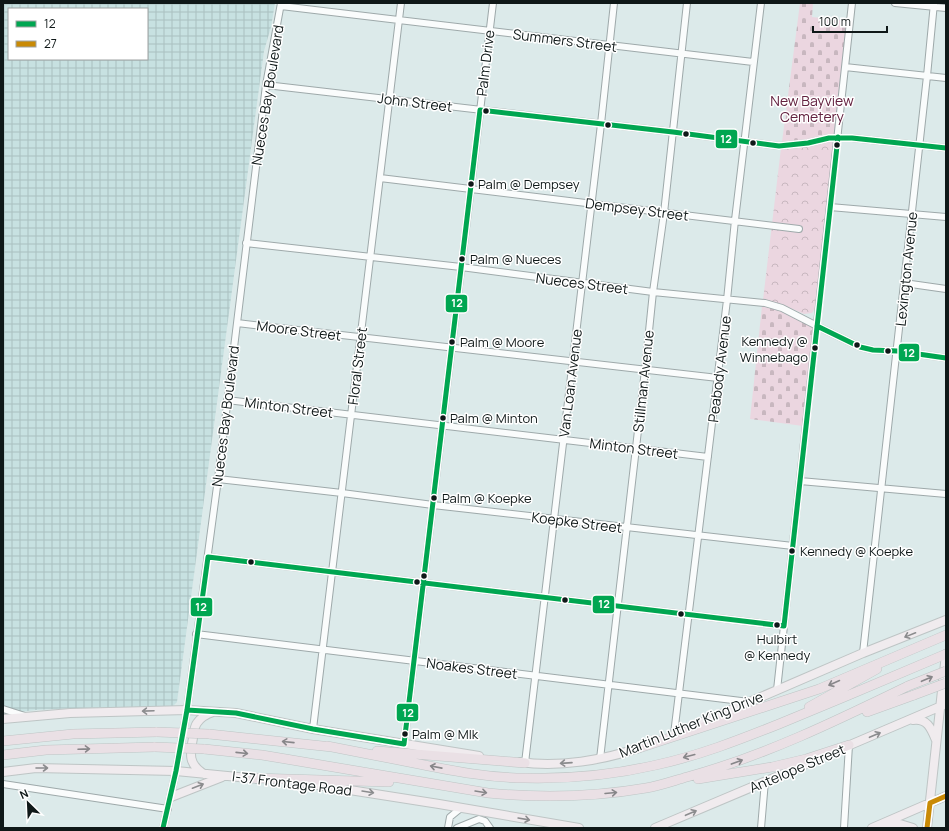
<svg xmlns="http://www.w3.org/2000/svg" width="949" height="831" font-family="Manrope,sans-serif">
  <defs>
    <pattern id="industrial-grid" width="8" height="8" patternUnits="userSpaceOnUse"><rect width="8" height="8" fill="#c7e1e1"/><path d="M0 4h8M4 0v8" fill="none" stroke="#aac0c0"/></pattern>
    <pattern id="cemetery-stones" width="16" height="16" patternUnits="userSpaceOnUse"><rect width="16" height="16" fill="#ebd6e0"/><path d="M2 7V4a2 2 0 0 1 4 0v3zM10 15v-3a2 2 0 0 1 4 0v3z" fill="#c8b7bf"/></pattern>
    <pattern id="park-crowns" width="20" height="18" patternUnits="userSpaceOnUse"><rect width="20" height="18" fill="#ebd6e0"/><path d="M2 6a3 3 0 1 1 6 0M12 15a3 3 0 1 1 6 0" fill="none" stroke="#c8b7bf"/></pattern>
  </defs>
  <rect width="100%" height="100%" fill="#dceaea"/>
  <path fill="url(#industrial-grid)" fill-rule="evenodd" d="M 3,3 L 275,3 L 271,27 L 264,51 L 177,702 L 173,706 L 77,708 L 36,710 L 3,714 ZM 9,9 L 147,9 L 147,59 L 9,59 Z"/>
  <path fill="url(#cemetery-stones)" d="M 800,3 L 813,3 L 812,17 L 848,21 L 835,133 L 833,134 L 802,141 L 782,142 Z
    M 762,306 L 782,311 L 813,327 L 803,426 L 750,419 Z"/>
  <path fill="url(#park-crowns)" d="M 827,142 L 832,142 L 834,145 L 816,307 L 812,313 L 804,314 L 781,304 L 763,300 L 781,148 L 796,148 Z"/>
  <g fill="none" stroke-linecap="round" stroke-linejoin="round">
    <g stroke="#9ea9aa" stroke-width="8">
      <path id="minor" d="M 895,3 L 946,8
        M 281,6 L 753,62
        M 845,67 L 946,78
        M 266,85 L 673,132 L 779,146 L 808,143 L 829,138 L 852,138 L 946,148
        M 380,178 L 799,229
        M 830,207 L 946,217
        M 246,243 L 461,267 L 653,292 L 765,303 L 782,308 L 817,326 L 860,347 L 873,350 L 897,351 L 946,358
        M 904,283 L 946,289
        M 237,323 L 718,378
        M 227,400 L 708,457
        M 218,479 L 342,493 L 433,505 L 793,546
        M 800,481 L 946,494
        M 208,557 L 784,626
        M 196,634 L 749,702
        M 863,653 L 927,76 L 934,3
        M 777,690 L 852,3
        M 3,709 L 25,716
        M 313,729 L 401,3
        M 674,734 L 727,300 L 735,220 L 761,3
        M 404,744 L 493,3
        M 600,759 L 645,370 L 653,292 L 664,213 L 687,3
        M 525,763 L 601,124 L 614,3
        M 3,784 L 168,809
        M 163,828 L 176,771 L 187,710 L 218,479 L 266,85 L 281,3
        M 448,828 L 450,817 L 461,808
        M 457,828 L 479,819 L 485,821 L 490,828
        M 761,828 L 765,781
        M 844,828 L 849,745"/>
    </g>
    <g stroke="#bec5c5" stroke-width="10">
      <path id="major" d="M 3,719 L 70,713 L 187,710 L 236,713 L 313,729 L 479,756
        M 913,720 C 927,718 931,728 936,740
        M 689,728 L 863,653 L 946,620
        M 843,748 L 946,704
        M 520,762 C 558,768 605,760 641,747
        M 3,772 L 36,768 L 176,771 L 258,779
        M 204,774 C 188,764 190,754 193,738 C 194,733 194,727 197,723 C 201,717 207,714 213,712
        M 305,783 L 439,804 L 579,828
        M 171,797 L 222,777
        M 886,825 L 900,824 L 913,828
        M 655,828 L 816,760
        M 872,828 L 946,796
        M 927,828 L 946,654"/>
    </g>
    <g stroke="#bec5c5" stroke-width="10">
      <path id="highway" d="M 809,707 L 877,669
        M 867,712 L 914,695
        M 209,734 L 332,747
        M 3,741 L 73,734 L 157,732
        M 327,746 C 358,752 388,758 419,764 C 454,771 489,778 525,778 C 569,779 613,775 656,765 C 698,756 739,740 779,724 C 835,701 890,678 946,654
        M 204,749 L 262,755 L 488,793 C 540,798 594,797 646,788 C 659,786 673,781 687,777 C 764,756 836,721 908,686
        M 636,749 L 819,689 L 946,635
        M 377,751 L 525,763
        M 3,755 L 46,750 L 155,747
        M 252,778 L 389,782
        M 698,779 L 772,767 L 806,759 L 849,745"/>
    </g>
    <use href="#minor" stroke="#fafcfc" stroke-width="6"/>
    <use href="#major" stroke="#f0ebee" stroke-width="8"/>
    <use href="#highway" stroke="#eae0e5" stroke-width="9"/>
    <g stroke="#bec5c5" stroke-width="10" stroke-linecap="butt">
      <path id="highway-bridge" d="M 908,686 L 946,671
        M 914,695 L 946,683
        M 157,732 L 209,734
        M 155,747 L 204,749"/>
    </g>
    <use href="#highway-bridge" stroke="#eae0e5" stroke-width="9"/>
    <g stroke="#fff" stroke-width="8">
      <path id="bus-1" d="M 817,326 L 860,347 L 873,350 L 897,351 L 946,358
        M 187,710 L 236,713 L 313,729 L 404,744 L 480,110 L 673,132 L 779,146 L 808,143 L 829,138 L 852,138 L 946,148
        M 163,828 L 176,771 L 187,710 L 208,557 L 784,626 L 838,137"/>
    </g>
    <g stroke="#fff" stroke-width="8">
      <path id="bus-2" d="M 927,828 L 930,803 L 946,796"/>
    </g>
    <use href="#bus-1" stroke="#00a651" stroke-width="5"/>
    <use href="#bus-2" stroke="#c98a05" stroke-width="5"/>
  </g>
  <defs><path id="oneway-shaft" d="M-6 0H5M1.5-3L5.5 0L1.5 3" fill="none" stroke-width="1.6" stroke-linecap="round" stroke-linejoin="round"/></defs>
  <g stroke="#8b8c8e">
    <use href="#oneway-shaft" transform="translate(910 635) rotate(158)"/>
    <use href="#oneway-shaft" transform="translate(148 711) rotate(178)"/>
    <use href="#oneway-shaft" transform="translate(875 735) rotate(-23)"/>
    <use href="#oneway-shaft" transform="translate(566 763) rotate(176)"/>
    <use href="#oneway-shaft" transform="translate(42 768)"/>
    <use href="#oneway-shaft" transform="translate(198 786) rotate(-21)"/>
    <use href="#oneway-shaft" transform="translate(368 792) rotate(9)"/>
    <use href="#oneway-shaft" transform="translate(691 813) rotate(-23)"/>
    <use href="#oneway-shaft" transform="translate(524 819) rotate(10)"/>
  </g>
  <g stroke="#878689">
    <use href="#oneway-shaft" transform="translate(927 679) rotate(-23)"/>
    <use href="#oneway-shaft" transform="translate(834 683) rotate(156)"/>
    <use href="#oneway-shaft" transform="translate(288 742) rotate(-174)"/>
    <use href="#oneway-shaft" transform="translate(84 749) rotate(-2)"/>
    <use href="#oneway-shaft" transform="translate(242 753) rotate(6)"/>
    <use href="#oneway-shaft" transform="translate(689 756) rotate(165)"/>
    <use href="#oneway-shaft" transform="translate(737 762) rotate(-20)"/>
    <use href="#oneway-shaft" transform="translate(436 767) rotate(-169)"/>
    <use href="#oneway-shaft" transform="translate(481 792) rotate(9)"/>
    <use href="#oneway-shaft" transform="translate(611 793) rotate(-5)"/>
  </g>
  <g fill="#0f1818" stroke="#fff" stroke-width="1.5">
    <circle cx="486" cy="111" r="3.5"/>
    <circle cx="608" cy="125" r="3.5"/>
    <circle cx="686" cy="134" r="3.5"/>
    <circle cx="753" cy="143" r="3.5"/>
    <circle cx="837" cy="145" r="3.5"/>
    <circle cx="471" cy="184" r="3.5"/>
    <circle cx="462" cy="259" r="3.5"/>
    <circle cx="452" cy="342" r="3.5"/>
    <circle cx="857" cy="345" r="3.5"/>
    <circle cx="815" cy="348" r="3.5"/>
    <circle cx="888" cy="351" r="3.5"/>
    <circle cx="443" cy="418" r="3.5"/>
    <circle cx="434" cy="498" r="3.5"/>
    <circle cx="792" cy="551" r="3.5"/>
    <circle cx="251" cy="562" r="3.5"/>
    <circle cx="424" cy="576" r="3.5"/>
    <circle cx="417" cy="582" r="3.5"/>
    <circle cx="565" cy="600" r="3.5"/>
    <circle cx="681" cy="614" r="3.5"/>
    <circle cx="777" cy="625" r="3.5"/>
    <circle cx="405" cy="734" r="3.5"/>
  </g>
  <g text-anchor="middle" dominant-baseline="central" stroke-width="3" stroke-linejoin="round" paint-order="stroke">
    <g font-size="13" fill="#0f1818" stroke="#fff" text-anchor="start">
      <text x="478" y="184">Palm @ Dempsey</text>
      <text x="470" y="259">Palm @ Nueces</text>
      <text x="808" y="341" text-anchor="end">Kennedy @<tspan x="808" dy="16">Winnebago</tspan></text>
      <text x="460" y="342">Palm @ Moore</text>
      <text x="450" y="418">Palm @ Minton</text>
      <text x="442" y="498">Palm @ Koepke</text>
      <text x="800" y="551">Kennedy @ Koepke</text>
      <text x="777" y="639" text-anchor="middle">Hulbirt<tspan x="777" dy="16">@ Kennedy</tspan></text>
      <text x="412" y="734">Palm @ Mlk</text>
    </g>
    <g font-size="14" fill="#0f1818" stroke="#fff">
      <text transform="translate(565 40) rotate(7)">Summers Street</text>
      <text transform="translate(485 63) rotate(-83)">Palm Drive</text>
      <text transform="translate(267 95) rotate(-81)">Nueces Bay Boulevard</text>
      <text transform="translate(415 102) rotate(7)">John Street</text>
      <text transform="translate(637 209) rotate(7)">Dempsey Street</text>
      <text transform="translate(906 269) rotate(-84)">Lexington Avenue</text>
      <text transform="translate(582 283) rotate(7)">Nueces Street</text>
      <text transform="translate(299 330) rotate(7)">Moore Street</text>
      <text transform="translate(357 366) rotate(-83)">Floral Street</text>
      <text transform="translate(719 369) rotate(-83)">Peabody Avenue</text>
      <text transform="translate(643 381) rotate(-84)">Stillman Avenue</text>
      <text transform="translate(570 383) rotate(-83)">Van Loan Avenue</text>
      <text transform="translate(289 407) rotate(7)">Minton Street</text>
      <text transform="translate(225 416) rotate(-83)">Nueces Bay Boulevard</text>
      <text transform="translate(634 448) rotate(7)">Minton Street</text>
      <text transform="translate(577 522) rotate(7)">Koepke Street</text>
      <text transform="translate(472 668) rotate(7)">Noakes Street</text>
      <text transform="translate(691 724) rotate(-22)">Martin Luther King Drive</text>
      <text transform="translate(797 768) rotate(-23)">Antelope Street</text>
      <text transform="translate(292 783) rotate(7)">I-37 Frontage Road</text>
    </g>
    <g font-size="14" fill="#63213f" stroke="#fff">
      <text x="812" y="100">New Bayview<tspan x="812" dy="16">Cemetery</tspan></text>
    </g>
  </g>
  <g stroke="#fff" stroke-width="1.5">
    <rect x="715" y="129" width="23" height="20" rx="4" fill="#00a651"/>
    <rect x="445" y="294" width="23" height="19" rx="4" fill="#00a651"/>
    <rect x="898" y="343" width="22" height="19" rx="4" fill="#00a651"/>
    <rect x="592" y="595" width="23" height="19" rx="4" fill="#00a651"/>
    <rect x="190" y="597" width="23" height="20" rx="4" fill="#00a651"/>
    <rect x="396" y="703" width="23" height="19" rx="4" fill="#00a651"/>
  </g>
  <g font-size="11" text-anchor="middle" font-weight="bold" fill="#fff">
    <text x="726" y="143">12</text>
    <text x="457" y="307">12</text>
    <text x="909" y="357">12</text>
    <text x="604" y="608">12</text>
    <text x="201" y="611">12</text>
    <text x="408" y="717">12</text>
  </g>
  <rect width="949" height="831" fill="none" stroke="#0f1818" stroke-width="8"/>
  <rect x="8" y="8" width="140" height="52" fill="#ffffff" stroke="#9fa3a3"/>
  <rect x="16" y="21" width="20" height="6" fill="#00a651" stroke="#9fa3a3"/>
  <text x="44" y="28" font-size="12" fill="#0f1818">12</text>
  <rect x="16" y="41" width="20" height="6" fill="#c98a05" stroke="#9fa3a3"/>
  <text x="44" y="48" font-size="12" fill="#0f1818">27</text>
  <g transform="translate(28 803) rotate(336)" stroke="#ffffff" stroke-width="3" paint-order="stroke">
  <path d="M0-3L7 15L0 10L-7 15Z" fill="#0f1818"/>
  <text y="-6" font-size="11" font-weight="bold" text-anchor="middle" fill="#0f1818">N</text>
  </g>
  <path d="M813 26v6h74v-6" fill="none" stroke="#0f1818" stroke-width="2"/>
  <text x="819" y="26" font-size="12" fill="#0f1818" stroke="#ffffff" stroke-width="3" paint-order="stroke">100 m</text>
</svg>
